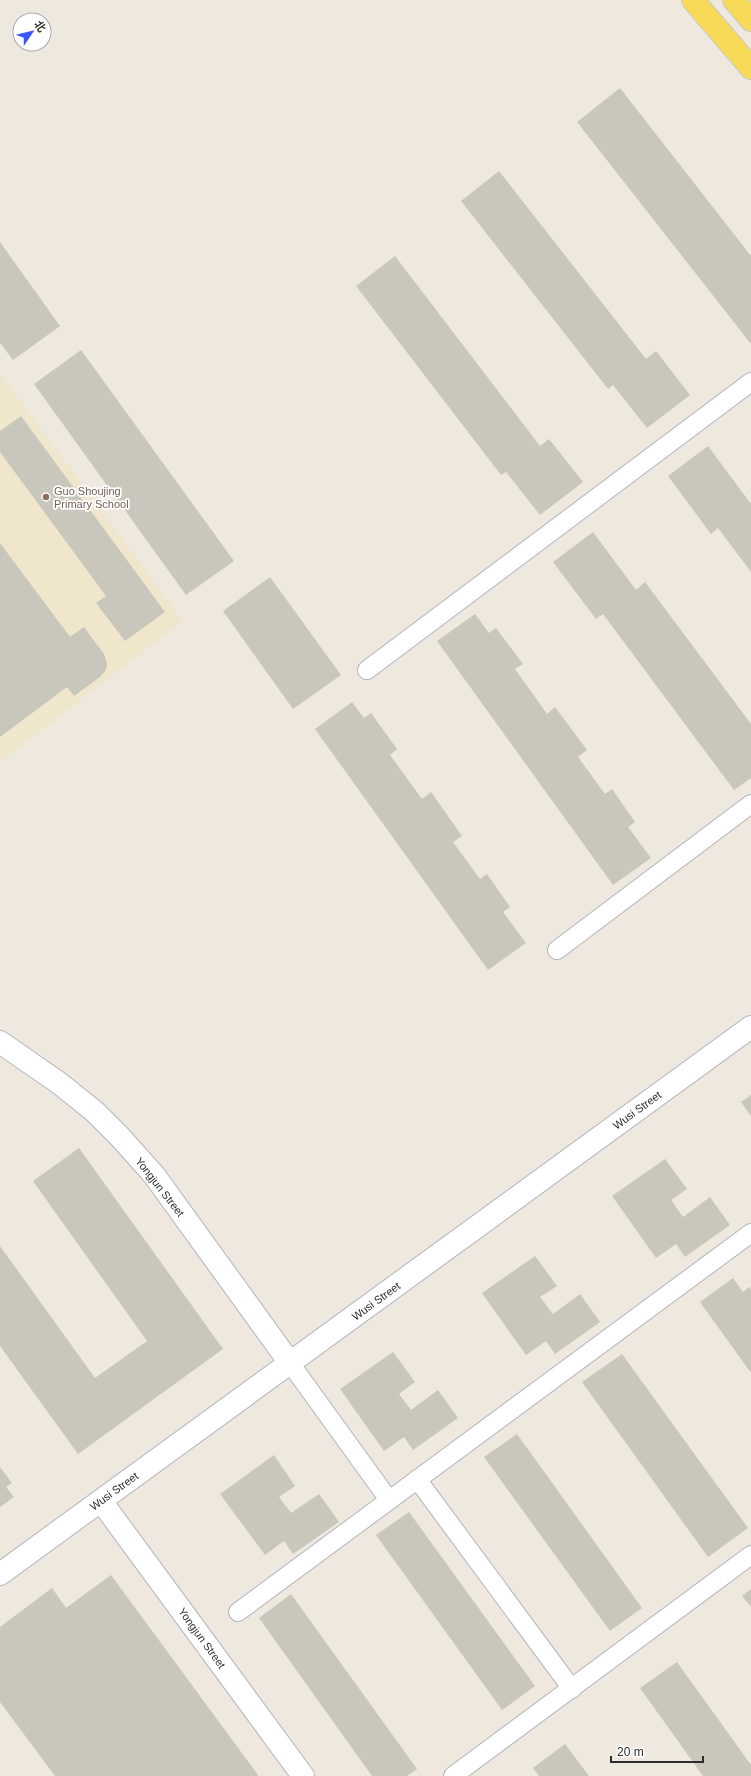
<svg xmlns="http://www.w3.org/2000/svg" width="751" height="1776" font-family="Arial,'Noto Sans SC',sans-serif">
  <rect width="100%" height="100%" fill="#eee8de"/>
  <path fill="#f0e6cc" d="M 0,373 L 183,621 L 0,762 Z"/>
  <path fill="#c9c6bc" d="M 620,88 L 751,256 L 751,344 L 577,122 Z
    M 499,171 L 646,359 L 656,351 L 690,395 L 647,428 L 613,385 L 608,389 L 461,201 Z
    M 0,242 L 60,326 L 13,360 L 0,343 Z
    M 395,256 L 540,446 L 549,439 L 583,482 L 540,515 L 506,472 L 501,475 L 356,286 Z
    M 81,350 L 234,561 L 186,595 L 34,384 Z
    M 21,416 L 165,612 L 125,641 L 96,603 L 106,596 L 0,452 L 0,431 Z
    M 708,446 L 751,504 L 751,572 L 718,528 L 711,534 L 668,476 Z
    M 593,532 L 636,590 L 645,582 L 751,724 L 751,778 L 734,790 L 603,614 L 596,619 L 553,562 Z
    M 0,543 L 70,637 L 84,627 L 104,654 L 107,664 L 106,670 L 100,677 L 74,696 L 67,687 L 0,737 Z
    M 270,577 L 341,675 L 293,709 L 223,611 Z
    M 475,614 L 489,633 L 496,628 L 523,664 L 515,669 L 547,714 L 555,707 L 587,750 L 578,757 L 605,794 L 612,789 L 635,822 L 628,827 L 651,858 L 613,885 L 437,641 Z
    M 352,702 L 364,718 L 371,713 L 397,749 L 390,755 L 422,799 L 431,792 L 462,836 L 453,842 L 480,879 L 487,874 L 510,907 L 503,912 L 526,943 L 488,970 L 315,729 Z
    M 751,1095 L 751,1116 L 741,1102 Z
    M 79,1148 L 223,1349 L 78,1454 L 0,1346 L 0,1246 L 95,1378 L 147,1341 L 33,1181 Z
    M 665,1159 L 687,1189 L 671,1200 L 683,1217 L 710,1197 L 730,1225 L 685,1257 L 676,1244 L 656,1258 L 612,1196 Z
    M 535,1256 L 557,1286 L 540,1297 L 553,1314 L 580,1294 L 600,1322 L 555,1354 L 546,1341 L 526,1355 L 482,1293 Z
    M 733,1278 L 743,1292 L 749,1287 L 751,1290 L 751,1373 L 700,1302 Z
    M 393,1352 L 415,1382 L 399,1394 L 411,1410 L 438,1390 L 458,1418 L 413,1450 L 404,1437 L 384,1451 L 340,1389 Z
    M 622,1354 L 748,1528 L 708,1557 L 582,1382 Z
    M 517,1434 L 642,1608 L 610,1631 L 484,1457 Z
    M 274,1455 L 295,1486 L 279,1497 L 291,1513 L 319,1494 L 339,1522 L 293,1554 L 284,1541 L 265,1555 L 220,1494 Z
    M 0,1467 L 12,1483 L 6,1487 L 14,1497 L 0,1507 Z
    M 409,1512 L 535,1686 L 502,1710 L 376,1535 Z
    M 111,1575 L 258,1775 L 257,1776 L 55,1776 L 0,1702 L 0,1627 L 52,1588 L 66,1608 Z
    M 751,1589 L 751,1607 L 742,1596 Z
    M 291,1594 L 417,1769 L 407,1776 L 372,1776 L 259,1618 Z
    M 677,1662 L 751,1765 L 751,1776 L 703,1776 L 640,1688 Z
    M 565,1744 L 589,1776 L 539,1776 L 533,1768 Z"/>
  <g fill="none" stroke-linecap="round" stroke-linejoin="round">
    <g stroke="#b2b3c0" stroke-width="20">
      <path id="service" d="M 367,670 L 751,382
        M 557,950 L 751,804
        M 290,1363 L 389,1500
        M 417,1479 L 572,1689
        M 238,1612 L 751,1233
        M 453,1776 L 751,1555"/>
    </g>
    <g stroke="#b2b3c0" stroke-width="24">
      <path id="minor" d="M 0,1042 L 59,1083 L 94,1111 L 120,1137 L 154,1175 L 290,1363
        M 101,1501 L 303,1776
        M 0,1574 L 751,1027"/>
    </g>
    <g stroke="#c8c8c8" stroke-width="24">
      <path id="primary" d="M 693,0 L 751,68
        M 734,0 L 751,20"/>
    </g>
    <use href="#service" stroke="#fff" stroke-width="18"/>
    <use href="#minor" stroke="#fff" stroke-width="22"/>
    <use href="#primary" stroke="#f8da59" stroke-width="22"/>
  </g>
  <circle fill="#8d6e63" stroke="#fff" stroke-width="1.5" cx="46" cy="497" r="4"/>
  <g text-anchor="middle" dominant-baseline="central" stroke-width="3.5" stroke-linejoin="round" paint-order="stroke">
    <g font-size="11" fill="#785e54" stroke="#fff" text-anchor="start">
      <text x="54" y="491">Guo Shoujing<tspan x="54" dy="13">Primary School</tspan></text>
    </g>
    <g font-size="11" fill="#2c2c2c" stroke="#fff">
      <text transform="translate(637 1110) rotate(-36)">Wusi Street</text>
      <text transform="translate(160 1187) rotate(52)">Yongjun Street</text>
      <text transform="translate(376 1301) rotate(-36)">Wusi Street</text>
      <text transform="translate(114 1491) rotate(-36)">Wusi Street</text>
      <text transform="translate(202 1638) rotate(54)">Yongjun Street</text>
    </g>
  </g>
  <g transform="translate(32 32) rotate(55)"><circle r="19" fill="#ffffff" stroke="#ababab"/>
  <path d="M0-3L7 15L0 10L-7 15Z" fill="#3a56ff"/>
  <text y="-6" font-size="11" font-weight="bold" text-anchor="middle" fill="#2c2c2c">北</text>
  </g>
  <path d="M611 1756v6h92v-6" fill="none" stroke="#2c2c2c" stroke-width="2"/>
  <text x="617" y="1756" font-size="12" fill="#2c2c2c" stroke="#ffffff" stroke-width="3" paint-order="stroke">20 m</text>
</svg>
